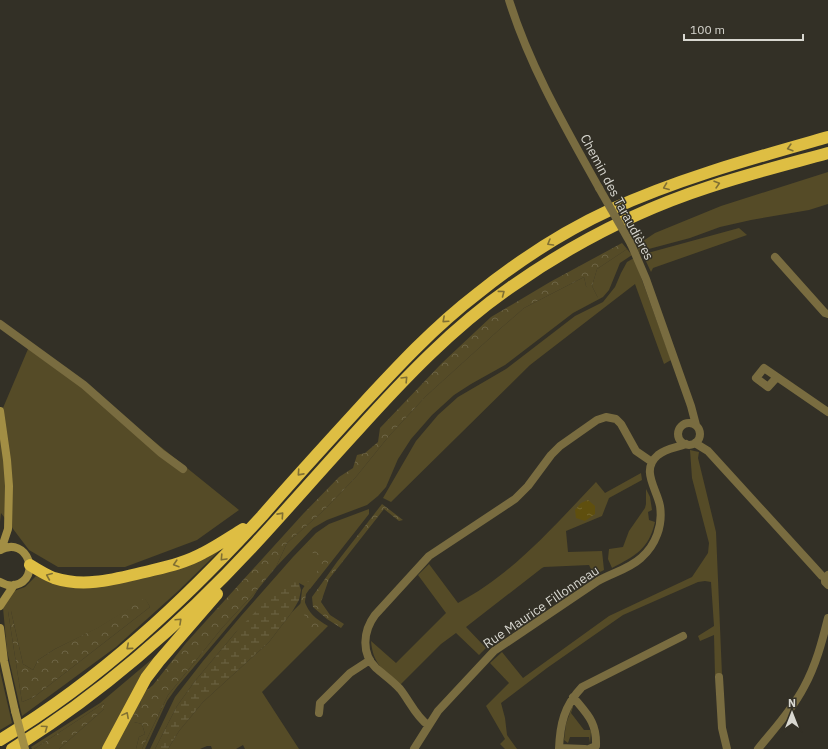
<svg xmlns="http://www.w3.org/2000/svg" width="828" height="749" font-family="'IBM Plex Sans',sans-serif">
  <defs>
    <pattern id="forest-crowns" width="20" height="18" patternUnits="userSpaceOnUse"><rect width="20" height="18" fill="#554b27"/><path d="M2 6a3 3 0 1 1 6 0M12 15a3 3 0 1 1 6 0" fill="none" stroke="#6d6445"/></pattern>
    <pattern id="wetland-marsh" width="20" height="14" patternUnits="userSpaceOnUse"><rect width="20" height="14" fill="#554b27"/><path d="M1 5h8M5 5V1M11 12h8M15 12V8" fill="none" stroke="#6d6445"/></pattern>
    <pattern id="water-ripples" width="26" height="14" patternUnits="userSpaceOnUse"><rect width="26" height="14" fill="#5f4f0e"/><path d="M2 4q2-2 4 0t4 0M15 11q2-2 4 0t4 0" fill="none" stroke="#756830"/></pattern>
  </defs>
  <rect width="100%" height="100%" fill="#333026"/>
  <path fill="#554b27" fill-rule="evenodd" d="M 828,172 L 828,204 L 809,210 L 751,220 L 720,227 L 690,238 L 645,250 L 639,253 L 637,245 L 655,233 L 721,206 Z
    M 739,228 L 747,235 L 653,268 L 651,272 L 643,255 L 644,254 Z
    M 627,249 L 632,255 L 620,263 L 609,290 L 603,297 L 573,313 L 505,365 L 471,384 L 454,395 L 432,415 L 411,439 L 398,459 L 386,487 L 378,496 L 367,505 L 327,520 L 313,528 L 276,567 L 287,543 L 322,512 L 355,478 L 389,436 L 426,396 L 501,328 L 524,308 L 584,277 L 586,286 L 598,298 L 592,286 L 597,269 Z
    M 634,258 L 671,360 L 664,364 L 635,284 L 530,365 L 391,502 L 383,498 L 416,441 L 438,415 L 458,397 L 506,369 L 575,316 L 603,302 L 615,287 L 621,273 L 627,262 Z
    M 31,342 L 239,510 L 197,540 L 125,567 L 58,567 L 29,550 L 1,513 L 0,522 L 0,415 Z
    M 690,450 L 699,452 L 698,458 L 716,532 L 722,675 L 715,675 L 714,635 L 700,641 L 698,636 L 714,626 L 711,582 L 705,581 L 698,582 L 623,615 L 547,668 L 501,703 L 505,718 L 507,735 L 517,749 L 505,749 L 500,744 L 505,739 L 486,706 L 509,683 L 490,663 L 502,652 L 523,678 L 609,616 L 692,577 L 708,553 L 709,543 L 692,478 Z
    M 641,473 L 642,480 L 609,498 L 602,516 L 566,531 L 568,552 L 602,551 L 604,570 L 594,575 L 589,565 L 544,567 L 542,568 L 466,627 L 486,648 L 479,655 L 456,633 L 441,644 L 400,685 C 384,670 373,665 371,641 L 396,663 L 446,613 L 418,575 L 429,564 L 458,603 C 513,574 554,526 596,482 L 605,493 Z
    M 646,489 L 650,497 L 652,510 L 648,512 L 649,520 L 655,522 C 649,549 635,556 612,568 L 608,559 L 609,549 L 623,547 L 629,531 L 645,508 L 646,504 Z
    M 369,509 L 369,514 L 310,589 L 299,583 L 236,632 L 195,681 L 177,706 L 155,749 L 150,749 L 175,697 L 203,661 L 241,616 L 293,557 L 316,533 L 329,524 Z
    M 219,551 L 177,592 L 116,647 L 22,716 L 7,651 L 3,608 L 14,591 L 25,587 L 36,576 L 66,584 ZM 145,599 L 150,607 L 34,697 L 22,702 L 8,611 L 11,611 L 23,664 L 33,670 L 38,660 L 55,649 L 98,628 Z
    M 258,589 L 253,597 L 177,687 L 167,701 L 145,749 L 142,749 L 168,695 L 222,628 Z
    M 304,600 C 309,614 315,618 328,626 L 262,692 L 299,749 L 245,749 L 243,745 L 236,749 L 212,749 L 211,746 L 207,746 L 200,749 L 168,749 L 179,731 L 203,702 L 269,642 L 292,612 Z
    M 164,649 L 103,749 L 59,749 L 104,709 L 104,703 L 34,749 L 32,749 L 31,747 L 100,703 Z
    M 0,671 L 12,723 L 0,730 Z
    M 142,694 L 140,707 L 134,722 L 142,724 L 145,734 L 139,737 L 136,749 L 113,749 Z
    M 572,707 L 573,707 L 571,713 L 584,730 L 590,730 L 591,732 L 590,743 L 589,737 L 570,737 L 568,743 L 564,740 L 566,724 Z"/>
  <path fill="url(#forest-crowns)" d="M 622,243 L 627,249 L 597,269 L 592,286 L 598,298 L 594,298 L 586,286 L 584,277 L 524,308 L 501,328 L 426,396 L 389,436 L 355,478 L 322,512 L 287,543 L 276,567 L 258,589 L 222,628 L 168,695 L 142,749 L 136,749 L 139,737 L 145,734 L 142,724 L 134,722 L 131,718 L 140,707 L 142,694 L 153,685 L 186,643 L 303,514 L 339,477 L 353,468 L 357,455 L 365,453 L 378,442 L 380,428 L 442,363 L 491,317 L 550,282 Z
    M 382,504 L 403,520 L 399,521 L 384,509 L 329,579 L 321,602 L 330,615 L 344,624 L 341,628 L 327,619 L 313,607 L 312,597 L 337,562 Z
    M 313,543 L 316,552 L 322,555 L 327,551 L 332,557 L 306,594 L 304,608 L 310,617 L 321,626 L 323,631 L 311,637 L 307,626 L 306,618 L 300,608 L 302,590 L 307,582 L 313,579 L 324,559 L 314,555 L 308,546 Z
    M 145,598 L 150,607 L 34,697 L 22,702 L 8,611 L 11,611 L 23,664 L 33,670 L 38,660 L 55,649 L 99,627 Z
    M 104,703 L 104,709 L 59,749 L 34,749 Z"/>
  <path fill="url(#wetland-marsh)" d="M 291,582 L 299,583 L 301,590 L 299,600 L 292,612 L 269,642 L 203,702 L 179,731 L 168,749 L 155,749 L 177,706 L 195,681 L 236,632 L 280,586 Z"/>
  <path fill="url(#water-ripples)" d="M 588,500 L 595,506 L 595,514 L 585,521 L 576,518 L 575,510 L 581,503 Z"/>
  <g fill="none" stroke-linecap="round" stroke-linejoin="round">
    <path stroke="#796c40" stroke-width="8" d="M 509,0 C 530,67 565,127 599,188
      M 631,244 L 646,279 L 691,406 L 696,425
      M 775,257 L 825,313 L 828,314
      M 0,324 L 84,385 L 161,453 L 183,469
      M 777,377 L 768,387 L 756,378 L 764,368 L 828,412
      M678 434a11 11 0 1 1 22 0a11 11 0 1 1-22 0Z
      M 695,443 L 708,451 L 813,566 L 822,576 L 826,578
      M 828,575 L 825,579 L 825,582 L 828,585
      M 719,677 L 722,728 L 727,749
      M 573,697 C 587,714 597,722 596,746 L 589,749
      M 319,713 L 320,703 L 350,673 L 370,660
      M 428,725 C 416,717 409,700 400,689 C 393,681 384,675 376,668 C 361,654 363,631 375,615 L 429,556 L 515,499 L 528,486 L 551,455 L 560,446 L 597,420 L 606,417 L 616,419 L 621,424 L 636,451 L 652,462
      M 559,748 L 585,749
      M 414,749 L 438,711 L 494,651 L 598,581 C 612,573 629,569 641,558 C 656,545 663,525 660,506 C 657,489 640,470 658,455 C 667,448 676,448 686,444
      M 559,749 C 560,724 564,706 582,687 L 683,636
      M 758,749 C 774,729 792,710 804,687 C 816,665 822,642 828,618"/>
    <path stroke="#a28e44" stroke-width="8" d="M 0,411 L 7,460 L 9,486 L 8,529 L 1,550
      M 0,550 C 28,535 42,579 15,585 C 10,586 5,585 0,582
      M 0,606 L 14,585
      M 0,628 L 4,661 L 15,711"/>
    <path stroke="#debe43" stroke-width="12" d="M 30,565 C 38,570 46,575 54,578 C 85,588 115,579 145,572 C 165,567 185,563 203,553 C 217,546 230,537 243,529
      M 0,740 C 100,680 184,601 262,516 C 294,479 327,443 360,407 C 397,367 434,327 477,294 C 517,262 562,232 610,210 C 680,178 754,158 828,137
      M 12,749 C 104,692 183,622 256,543 C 290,506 323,468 357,431 C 404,379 453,327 511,287 C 572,244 638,210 709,187 C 748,174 788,164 828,153
      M 108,749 L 146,678 L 159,661 L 217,594"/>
    <path stroke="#796c40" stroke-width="8" d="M 599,188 L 631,244"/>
    <path stroke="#a28e44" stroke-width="8" d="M 15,711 L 25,749"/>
  </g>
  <defs><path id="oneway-chevron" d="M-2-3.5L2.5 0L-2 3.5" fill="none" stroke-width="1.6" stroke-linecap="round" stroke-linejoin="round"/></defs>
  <g stroke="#807033">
    <use href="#oneway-chevron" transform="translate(790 148) rotate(164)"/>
    <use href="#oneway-chevron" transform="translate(717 184) rotate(-16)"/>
    <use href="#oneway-chevron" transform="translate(666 187) rotate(159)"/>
    <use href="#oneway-chevron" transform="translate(550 243) rotate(150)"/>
    <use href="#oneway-chevron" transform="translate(502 293) rotate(-37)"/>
    <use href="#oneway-chevron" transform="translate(445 320) rotate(138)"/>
    <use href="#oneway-chevron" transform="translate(405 379) rotate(-46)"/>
    <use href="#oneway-chevron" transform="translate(300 473) rotate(132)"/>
    <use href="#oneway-chevron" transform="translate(281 515) rotate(-48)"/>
    <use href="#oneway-chevron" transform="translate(223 558) rotate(133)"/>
    <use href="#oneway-chevron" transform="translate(176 564) rotate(163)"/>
    <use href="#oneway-chevron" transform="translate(49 576) rotate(-157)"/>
    <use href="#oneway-chevron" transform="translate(179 621) rotate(-43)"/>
    <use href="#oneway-chevron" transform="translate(129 647) rotate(139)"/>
    <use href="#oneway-chevron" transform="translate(126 715) rotate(-62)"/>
    <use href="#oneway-chevron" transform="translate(45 728) rotate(-35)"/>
  </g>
  <g text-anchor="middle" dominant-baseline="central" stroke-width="3" stroke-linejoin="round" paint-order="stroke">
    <g font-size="13" fill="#d8d7d0" stroke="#333026">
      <text transform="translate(617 197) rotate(62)">Chemin des Taraudières</text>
      <text transform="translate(541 607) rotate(-34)">Rue Maurice Fillonneau</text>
    </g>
  </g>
  <g transform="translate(792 713)" stroke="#333026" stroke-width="3" paint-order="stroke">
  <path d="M0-3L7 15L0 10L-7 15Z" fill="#d8d7d0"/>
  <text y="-6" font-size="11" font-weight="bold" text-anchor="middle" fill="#d8d7d0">N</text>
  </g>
  <path d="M684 34v6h119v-6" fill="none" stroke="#d8d7d0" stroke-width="2"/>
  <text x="690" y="34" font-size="12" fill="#d8d7d0" stroke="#333026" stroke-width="3" paint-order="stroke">100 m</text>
</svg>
